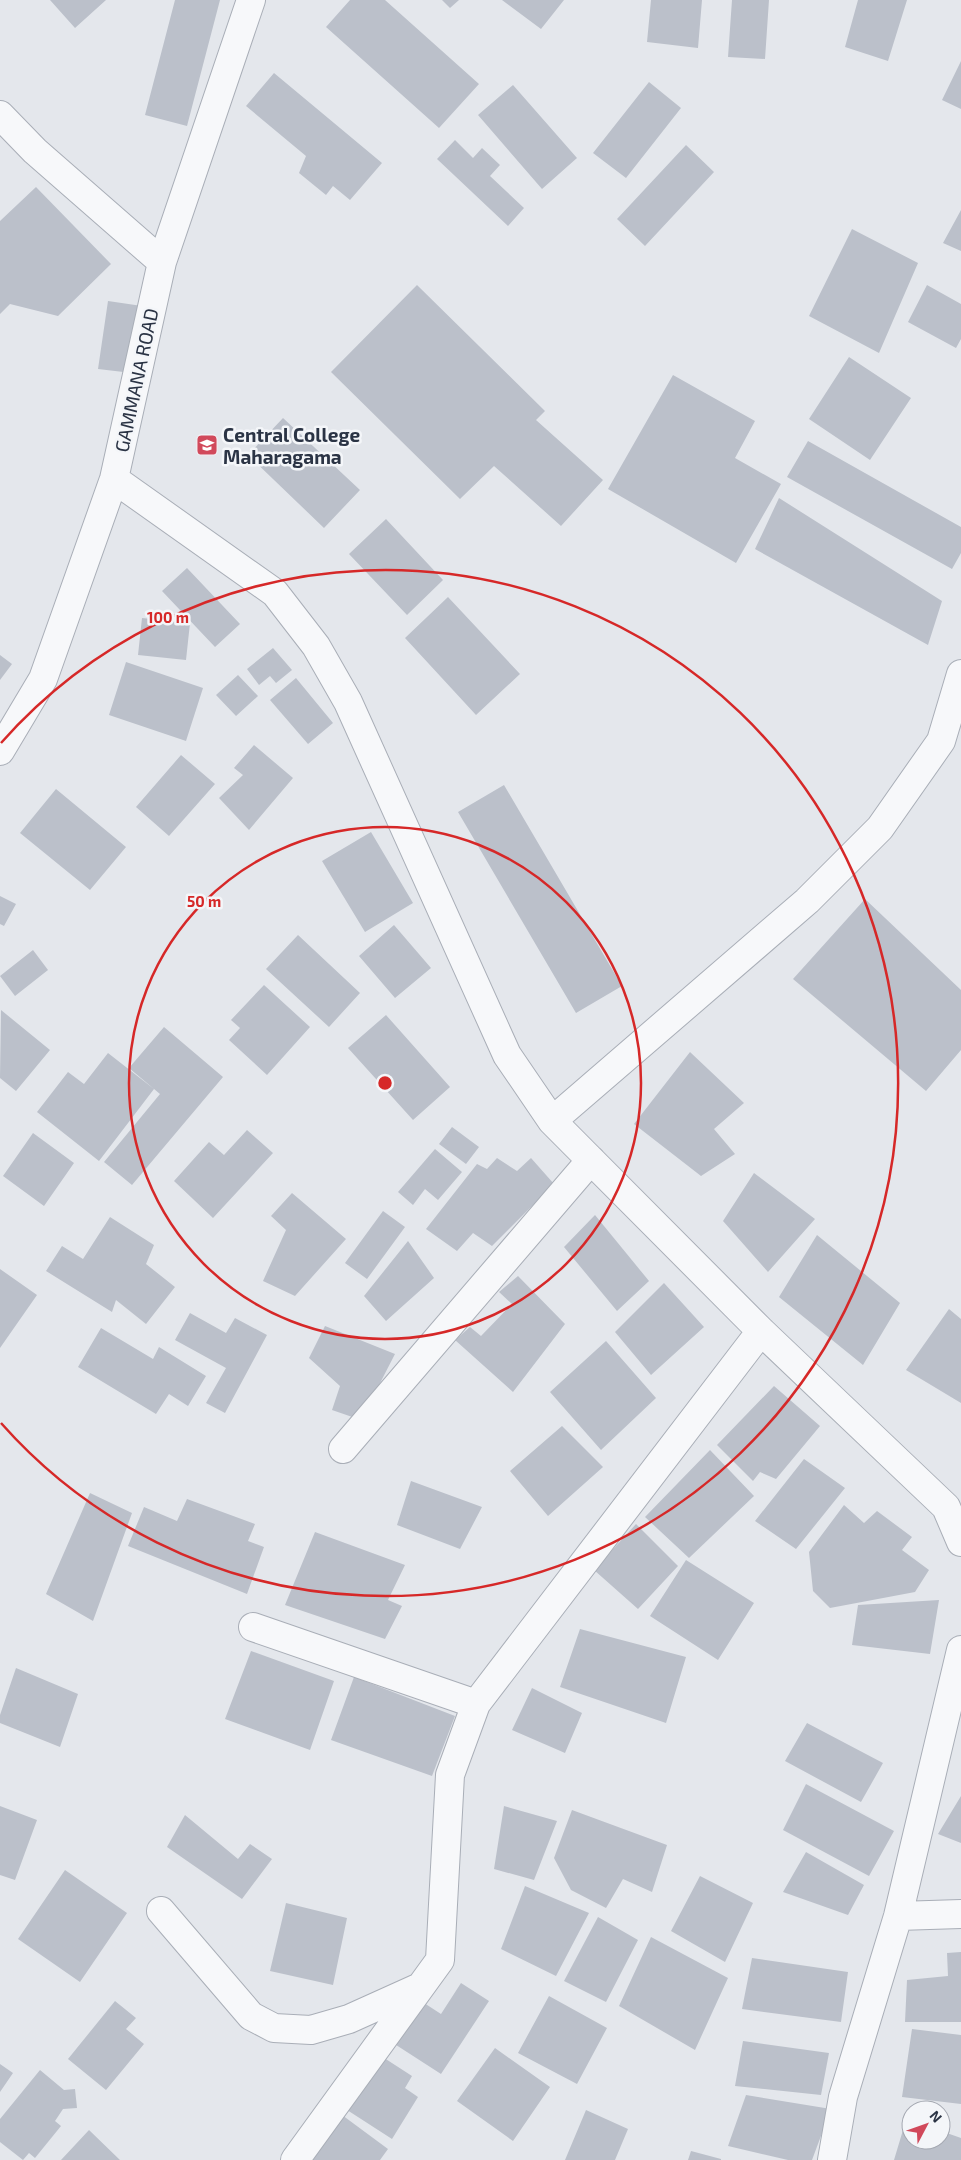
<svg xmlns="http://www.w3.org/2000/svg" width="961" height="2160" font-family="'Exo 2',sans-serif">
  <rect width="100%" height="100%" fill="#e4e7ec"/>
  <path fill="#bbc0ca" d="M 50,0 L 106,0 L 75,28 Z
    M 175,0 L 220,0 L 187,126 L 145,115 Z
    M 350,0 L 385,0 L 479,84 L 439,128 L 326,27 Z
    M 442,0 L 459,0 L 450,8 Z
    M 502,0 L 564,0 L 541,29 Z
    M 651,0 L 702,0 L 698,48 L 647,42 Z
    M 732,0 L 769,0 L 765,59 L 728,57 Z
    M 858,0 L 907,0 L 888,61 L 845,47 Z
    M 961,61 L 961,109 L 942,100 Z
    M 274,73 L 382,163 L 350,200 L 333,186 L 326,195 L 299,173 L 306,156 L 246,106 Z
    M 649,82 L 681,108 L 626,178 L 593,153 Z
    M 513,85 L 577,158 L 542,189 L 478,115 Z
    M 455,140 L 473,158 L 482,148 L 500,165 L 490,176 L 524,208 L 508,226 L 437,159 Z
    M 686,145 L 714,172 L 645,246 L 617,219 Z
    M 36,187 L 111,264 L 58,316 L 10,304 L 0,314 L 0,221 Z
    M 961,210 L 961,251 L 943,243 Z
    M 852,229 L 918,263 L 879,353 L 809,316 Z
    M 417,285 L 545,411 L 536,420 L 603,480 L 561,526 L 494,466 L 460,499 L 331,372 Z
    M 927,285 L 961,304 L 961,339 L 956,348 L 908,322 Z
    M 108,301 L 142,306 L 132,373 L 98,369 Z
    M 849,357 L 911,398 L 870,460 L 809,419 Z
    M 673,375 L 755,421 L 735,458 L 781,484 L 736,563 L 608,489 Z
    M 283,418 L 360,490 L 324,528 L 248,455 Z
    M 808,441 L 961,527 L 961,553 L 952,569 L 787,477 Z
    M 779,498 L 942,601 L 928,645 L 755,549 Z
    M 386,519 L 443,580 L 407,615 L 349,554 Z
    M 187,568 L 240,624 L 215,647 L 162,591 Z
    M 448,597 L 520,674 L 476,715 L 405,638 Z
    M 142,618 L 190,623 L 186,660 L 138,655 Z
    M 273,648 L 292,670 L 276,683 L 270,676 L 259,685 L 247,669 Z
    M 0,655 L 12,664 L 0,680 Z
    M 126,662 L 203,688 L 186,741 L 109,715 Z
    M 238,675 L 258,696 L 236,716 L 216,695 Z
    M 296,678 L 333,723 L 308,744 L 270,700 Z
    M 254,745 L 293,778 L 249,830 L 219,798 L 243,775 L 234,768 Z
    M 181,755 L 215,784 L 169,836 L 136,807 Z
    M 504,785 L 622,986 L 576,1013 L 458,812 Z
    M 56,789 L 126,847 L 90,890 L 20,833 Z
    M 371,832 L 413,903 L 365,932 L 322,861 Z
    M 0,896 L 16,904 L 4,926 L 0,924 Z
    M 865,899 L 961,990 L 961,1050 L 926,1091 L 793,979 Z
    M 394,925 L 431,968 L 395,998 L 359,956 Z
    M 298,935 L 360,993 L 329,1027 L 266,969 Z
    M 33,950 L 48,970 L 15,996 L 0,976 Z
    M 264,985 L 310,1027 L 267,1075 L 229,1040 L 240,1028 L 231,1020 Z
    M 1,1010 L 50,1050 L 16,1091 L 0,1078 Z
    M 386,1015 L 450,1087 L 413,1120 L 348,1048 Z
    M 164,1027 L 223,1077 L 132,1185 L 104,1162 L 160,1094 L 129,1068 Z
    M 690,1052 L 744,1103 L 714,1129 L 735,1154 L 701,1176 L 634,1124 Z
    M 108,1053 L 154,1089 L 99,1161 L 37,1112 L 68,1072 L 84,1084 Z
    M 452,1127 L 479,1147 L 466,1164 L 439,1144 Z
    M 247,1130 L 273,1153 L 213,1218 L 174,1181 L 209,1142 L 224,1155 Z
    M 33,1133 L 74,1163 L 44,1206 L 3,1176 Z
    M 435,1149 L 462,1172 L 438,1200 L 425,1189 L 413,1205 L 398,1192 Z
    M 497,1158 L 517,1171 L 531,1158 L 554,1184 L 492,1246 L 473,1233 L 457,1251 L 426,1229 L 477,1164 L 487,1169 Z
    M 754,1173 L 815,1219 L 768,1272 L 723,1221 Z
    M 292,1193 L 346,1239 L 295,1296 L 263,1281 L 286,1230 L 271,1216 Z
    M 383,1211 L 405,1227 L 367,1279 L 345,1263 Z
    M 595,1215 L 649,1281 L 617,1311 L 564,1247 Z
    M 110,1217 L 154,1245 L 146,1264 L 175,1287 L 146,1324 L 116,1300 L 112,1312 L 46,1271 L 62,1246 L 83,1259 Z
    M 817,1235 L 900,1303 L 863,1365 L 779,1297 Z
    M 408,1241 L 434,1278 L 386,1321 L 364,1296 Z
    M 0,1269 L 37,1295 L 0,1348 Z
    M 518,1276 L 565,1324 L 513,1392 L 455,1340 L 470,1327 L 481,1336 L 512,1304 L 499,1292 Z
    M 664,1283 L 704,1327 L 651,1375 L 615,1332 Z
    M 949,1309 L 961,1319 L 961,1403 L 906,1370 Z
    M 190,1313 L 226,1333 L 235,1318 L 267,1335 L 225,1413 L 206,1403 L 226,1368 L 175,1340 Z
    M 325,1326 L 395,1354 L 361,1420 L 332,1410 L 340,1386 L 309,1358 Z
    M 101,1328 L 153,1359 L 159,1347 L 206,1376 L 188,1406 L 169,1394 L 156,1414 L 78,1367 Z
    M 606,1341 L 656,1398 L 601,1450 L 550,1392 Z
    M 774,1386 L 820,1426 L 776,1479 L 760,1472 L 753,1481 L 717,1445 Z
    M 562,1426 L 603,1467 L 548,1516 L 510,1471 Z
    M 710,1450 L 754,1496 L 689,1558 L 645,1517 Z
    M 804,1459 L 845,1488 L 796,1549 L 755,1521 Z
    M 411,1481 L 482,1507 L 460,1549 L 397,1525 Z
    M 90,1493 L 132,1513 L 93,1621 L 46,1594 Z
    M 187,1499 L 255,1524 L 248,1541 L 264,1547 L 247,1594 L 128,1546 L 144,1507 L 177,1521 Z
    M 844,1505 L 864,1523 L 877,1511 L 912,1537 L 902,1550 L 929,1570 L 915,1592 L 830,1608 L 813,1591 L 809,1552 Z
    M 636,1524 L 678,1566 L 638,1609 L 594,1570 Z
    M 315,1532 L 405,1565 L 388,1600 L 402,1606 L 385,1639 L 285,1605 Z
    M 686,1560 L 754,1603 L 718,1660 L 650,1616 Z
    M 939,1600 L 930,1654 L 852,1645 L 858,1605 Z
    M 580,1629 L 686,1657 L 666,1723 L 560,1687 Z
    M 251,1651 L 334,1681 L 310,1750 L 225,1719 Z
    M 16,1668 L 78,1694 L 60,1747 L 0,1723 L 0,1715 Z
    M 354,1677 L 455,1716 L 432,1776 L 331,1740 Z
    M 532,1688 L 582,1713 L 565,1753 L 512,1730 Z
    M 807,1723 L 883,1763 L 861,1802 L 785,1761 Z
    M 806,1784 L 894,1831 L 869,1876 L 783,1830 Z
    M 961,1796 L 961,1843 L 938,1834 Z
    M 0,1806 L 37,1820 L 15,1880 L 0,1875 Z
    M 504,1806 L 557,1821 L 534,1880 L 494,1869 Z
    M 572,1810 L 667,1845 L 652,1892 L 623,1879 L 606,1908 L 571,1890 L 554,1858 Z
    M 185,1815 L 238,1859 L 250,1844 L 272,1859 L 242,1899 L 167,1847 Z
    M 806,1852 L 864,1885 L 848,1915 L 783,1892 Z
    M 65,1870 L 127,1913 L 80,1982 L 18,1939 Z
    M 700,1876 L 753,1903 L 725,1962 L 671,1931 Z
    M 525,1886 L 589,1913 L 556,1976 L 501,1949 Z
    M 286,1903 L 347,1918 L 333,1985 L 270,1971 Z
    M 598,1917 L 638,1940 L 606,2002 L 564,1981 Z
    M 651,1937 L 728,1978 L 695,2050 L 619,2006 Z
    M 961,1952 L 961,2022 L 905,2022 L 907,1980 L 948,1976 L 947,1953 Z
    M 752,1958 L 848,1972 L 841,2022 L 742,2009 Z
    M 461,1983 L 489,2001 L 441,2074 L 393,2043 L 421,2001 L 441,2014 Z
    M 549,1996 L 607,2028 L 577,2084 L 518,2053 Z
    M 115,2001 L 136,2018 L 126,2029 L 144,2044 L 106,2090 L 68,2059 Z
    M 912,2029 L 961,2035 L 961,2104 L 902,2097 Z
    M 743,2041 L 829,2053 L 821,2095 L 735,2086 Z
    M 495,2048 L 550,2087 L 513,2141 L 457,2101 Z
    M 378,2054 L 412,2076 L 405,2088 L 418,2097 L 392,2139 L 344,2108 Z
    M 0,2064 L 13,2073 L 0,2092 Z
    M 40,2070 L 64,2090 L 75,2089 L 77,2108 L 63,2109 L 55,2121 L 61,2126 L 35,2158 L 29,2153 L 23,2160 L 0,2142 L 0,2119 Z
    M 746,2095 L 831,2109 L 812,2160 L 788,2160 L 728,2146 Z
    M 586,2110 L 628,2129 L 615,2160 L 565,2160 Z
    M 342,2115 L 388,2149 L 380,2160 L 310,2160 Z
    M 906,2120 L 911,2121 L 911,2140 L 941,2140 L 941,2131 L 961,2138 L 961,2160 L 894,2160 Z
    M 89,2130 L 120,2160 L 61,2160 Z
    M 691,2151 L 721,2159 L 721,2160 L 688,2160 Z"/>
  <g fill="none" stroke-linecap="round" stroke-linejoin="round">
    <g stroke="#a9aeb7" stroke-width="30">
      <path id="minor" d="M 0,115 L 35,151 L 162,262
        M 114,479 L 275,593 L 316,646 L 348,702 L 507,1055 L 552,1121 L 761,1331 L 946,1507 L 961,1542
        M 0,751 L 43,679 L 114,479 L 162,262 L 251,0
        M 552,1121 L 807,901 L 880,828 L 941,741 L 961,674
        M 343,1449 L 591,1160
        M 253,1627 L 476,1704
        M 161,1911 L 251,2016 L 274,2028 L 311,2030 L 349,2019 L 420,1987
        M 898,1916 L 961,1914
        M 295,2160 L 440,1960 L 450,1775 L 476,1704 L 761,1331
        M 832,2160 L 843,2097 L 898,1916 L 961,1650"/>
    </g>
    <use href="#minor" stroke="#f7f8fa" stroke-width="28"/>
  </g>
  <g fill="none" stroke="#d62828" stroke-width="2.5">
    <circle cx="385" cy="1083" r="256"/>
    <path d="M1 743A513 513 0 1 1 1 1423"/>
  </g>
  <defs>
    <g id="school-square" transform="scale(1.125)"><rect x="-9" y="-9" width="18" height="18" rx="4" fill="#d1495b" stroke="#f4f6f9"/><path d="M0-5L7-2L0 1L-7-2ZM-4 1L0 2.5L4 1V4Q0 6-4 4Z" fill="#fff"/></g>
  </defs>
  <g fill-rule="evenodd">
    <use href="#school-square" x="207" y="445"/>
  </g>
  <g text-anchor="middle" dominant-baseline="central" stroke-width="5" stroke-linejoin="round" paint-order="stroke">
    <g font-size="19" fill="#2b3445" stroke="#f4f6f9">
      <text transform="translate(136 380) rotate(-78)">GAMMANA ROAD</text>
    </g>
    <g font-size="19" font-weight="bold" fill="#2b3445" stroke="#f4f6f9" text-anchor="start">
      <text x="223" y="434">Central College<tspan x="223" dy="22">Maharagama</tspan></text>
    </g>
  </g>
  <circle cx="385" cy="1083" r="8" fill="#d62828" stroke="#f4f6f9" stroke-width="2.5"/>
  <g font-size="15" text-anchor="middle" font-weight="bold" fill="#d62828" stroke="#f4f6f9" stroke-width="5" stroke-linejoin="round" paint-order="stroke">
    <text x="168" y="623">100 m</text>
    <text x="204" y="907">50 m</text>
  </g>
  <g transform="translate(926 2125) rotate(49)"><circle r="24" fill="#f4f6f9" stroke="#a4a8b1"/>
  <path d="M0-4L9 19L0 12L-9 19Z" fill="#d1495b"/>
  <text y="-8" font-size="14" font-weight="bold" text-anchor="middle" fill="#2b3445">N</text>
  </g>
</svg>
